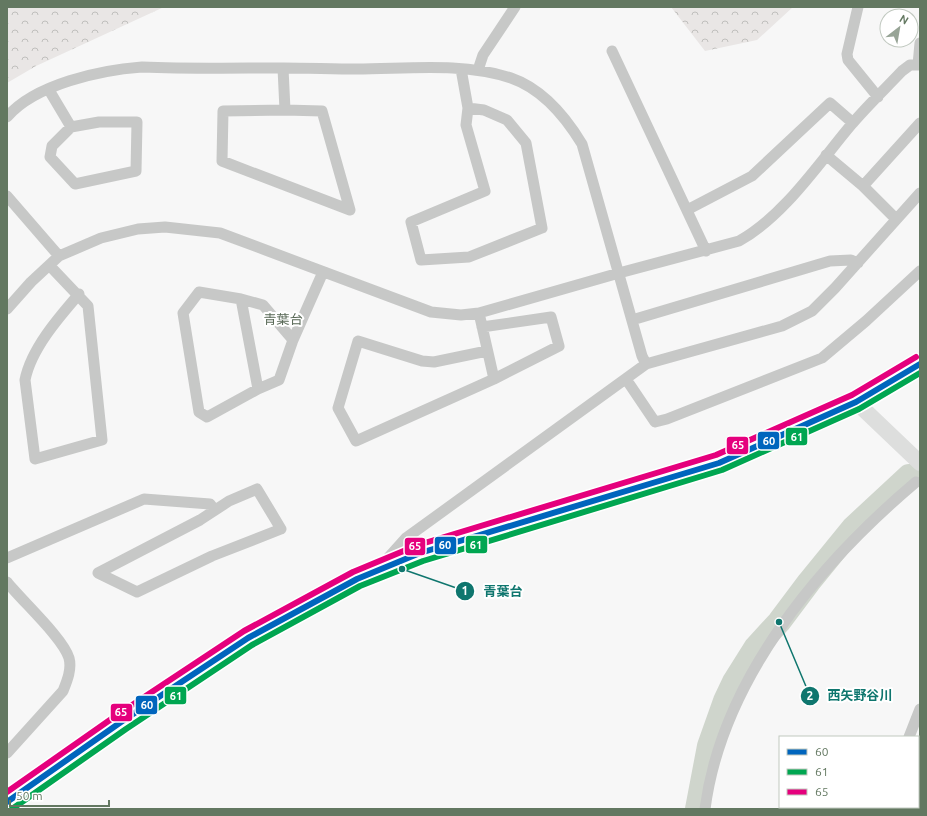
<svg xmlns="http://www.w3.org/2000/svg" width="927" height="816" font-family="Ubuntu,'Noto Sans JP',sans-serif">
  <defs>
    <pattern id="forest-crowns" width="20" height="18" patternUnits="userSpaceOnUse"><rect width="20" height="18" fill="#e9e6e5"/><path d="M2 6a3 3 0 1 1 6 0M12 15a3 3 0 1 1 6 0" fill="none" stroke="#c0bfbd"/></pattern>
  </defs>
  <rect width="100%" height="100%" fill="#f7f7f7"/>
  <path fill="url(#forest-crowns)" d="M 7,7 L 164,7 L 36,66 L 7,83 Z
    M 671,7 L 793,7 L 757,40 L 705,51 Z
    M 920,743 L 920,809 L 880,809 L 881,807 L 918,807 L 918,746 Z"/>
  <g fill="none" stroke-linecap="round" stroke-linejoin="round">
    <path stroke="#cfd5cc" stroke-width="24" d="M 697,809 L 709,746 L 725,701 L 734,682 L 756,647 L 779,622 L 809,582 L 853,528 L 909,476"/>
    <path stroke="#c7c8c7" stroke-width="11" d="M 858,7 L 847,54 L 848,60 L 878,97
      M 612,51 L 706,251
      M 918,65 L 920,43
      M 283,68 L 285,110 L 322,111 L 350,210 L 222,161 L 223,111 L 285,110
      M 461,69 L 468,108 L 466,125 L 485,191 L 411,222 L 421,260 L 469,257 L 542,228 L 526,143 L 507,120 L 484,110 L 468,108
      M 478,70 L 483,55 L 515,7
      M 49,90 L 71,127 L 99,122 L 137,122 L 136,171 L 75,184 L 50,157 L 52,146 L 71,127
      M 7,117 C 35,84 101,70 142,67 C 189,69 237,68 284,68 C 308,68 333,69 357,69 C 406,69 463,62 511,78 C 543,89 565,116 582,144 L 642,356 L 646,364
      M 826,155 L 863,186 L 896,219
      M 863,186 L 920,123
      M 7,196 L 59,256
      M 687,210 L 752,176 L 830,103 L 853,123
      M 50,266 L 88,306 L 102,440 L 35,459 L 25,380 C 31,349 59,317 79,294
      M 241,299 L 258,389
      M 7,309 L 31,282 L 59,256 L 101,238 L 138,229 L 165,227 L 220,233 L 431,312 L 461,315 L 479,313 L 619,273 L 739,241 C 784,216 819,163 851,125 C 867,106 885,89 902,71 L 910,65 L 920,65
      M 479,313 L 494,379 L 559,346 L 551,317 L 482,327
      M 632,320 L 830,261 L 851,260 L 858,263
      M 293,340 L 263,305 L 241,299 L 199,292 L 183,313 L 199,412 L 207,417 L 258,389 L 279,380 L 293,340 L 323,272
      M 487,351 L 434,362 L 422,361 L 358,341 L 338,408 L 356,441 L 494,379
      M 626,379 L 655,422 L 667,419 L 822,358 L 866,321 L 920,271
      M 257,489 L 281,529 L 212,556 L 137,592 L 98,573 L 200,520 L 229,501 Z
      M 7,558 L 144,499 L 210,504 L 214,509
      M 386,566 L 389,557 L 406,538 L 646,364 L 782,326 L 812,311 L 835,288 L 920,193
      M 7,582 C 22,601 63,638 69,658 C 72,669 67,681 63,691 L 7,753
      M 909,737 L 920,709
      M 705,809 C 722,679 819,564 916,482
      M 834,809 L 836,807"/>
    <path stroke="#dddedd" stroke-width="16" d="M 856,402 L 920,463
      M 7,802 L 121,722 L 248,638 L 303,607 L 357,579 L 420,553 L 719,463 L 856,402 L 920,364"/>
    <g stroke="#fff" stroke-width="9">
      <path id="bus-1" d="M 7,802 L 121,722 L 248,638 L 357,579 L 420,553 L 719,463 L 856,402 L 920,364"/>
    </g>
    <g stroke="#fff" stroke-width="9">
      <path id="bus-2" d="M 12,809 L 126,729 L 252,645 L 360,586 L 423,561 L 722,470 L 859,409 L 920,373"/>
    </g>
    <g stroke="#fff" stroke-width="9">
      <path id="bus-3" d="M 7,792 L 117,715 L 244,631 L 353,572 L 418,545 L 716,455 L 852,395 L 916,357"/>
    </g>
    <use href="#bus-1" stroke="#0065bd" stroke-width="6"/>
    <use href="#bus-2" stroke="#00a651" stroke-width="6"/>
    <use href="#bus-3" stroke="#e5007d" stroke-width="6"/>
  </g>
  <g text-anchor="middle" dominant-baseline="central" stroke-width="4" stroke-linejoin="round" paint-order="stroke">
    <g font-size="13" fill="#596957" stroke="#fff">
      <text x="283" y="319">青葉台</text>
    </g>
  </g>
  <path fill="none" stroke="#0f766e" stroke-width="1.5" d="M402 569L465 591M779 622L810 696"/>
  <g fill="#0f766e" stroke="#fff" stroke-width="1.5">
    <circle cx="402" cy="569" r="4"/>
    <circle cx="779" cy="622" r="4"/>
    <circle cx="465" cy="591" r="10"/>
    <circle cx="810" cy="696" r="10"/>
  </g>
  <g font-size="12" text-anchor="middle" font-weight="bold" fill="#fff">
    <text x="465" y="595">1</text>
    <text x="810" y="700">2</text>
  </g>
  <g font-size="13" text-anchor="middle" font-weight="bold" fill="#0f766e" stroke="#fff" stroke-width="4" stroke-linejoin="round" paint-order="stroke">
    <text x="503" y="596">青葉台</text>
    <text x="860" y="700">西矢野谷川</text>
  </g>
  <g stroke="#fff" stroke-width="1.5">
    <rect x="785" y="427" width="23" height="19" rx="4" fill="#00a651"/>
    <rect x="757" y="431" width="23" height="19" rx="4" fill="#0065bd"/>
    <rect x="726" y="436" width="23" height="19" rx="4" fill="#e5007d"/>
    <rect x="465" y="535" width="23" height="19" rx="4" fill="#00a651"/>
    <rect x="434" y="536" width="23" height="19" rx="4" fill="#0065bd"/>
    <rect x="404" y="537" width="22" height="19" rx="4" fill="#e5007d"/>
    <rect x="164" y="686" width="23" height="19" rx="4" fill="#00a651"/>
    <rect x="135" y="695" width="23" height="20" rx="4" fill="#0065bd"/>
    <rect x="110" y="703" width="23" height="19" rx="4" fill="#e5007d"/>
  </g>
  <g font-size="11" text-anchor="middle" font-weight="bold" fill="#fff">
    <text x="797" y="441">61</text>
    <text x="769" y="445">60</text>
    <text x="738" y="449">65</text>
    <text x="476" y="549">61</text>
    <text x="445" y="549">60</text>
    <text x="415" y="550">65</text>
    <text x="176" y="700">61</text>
    <text x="147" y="709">60</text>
    <text x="121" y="716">65</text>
  </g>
  <rect width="927" height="816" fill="none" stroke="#637861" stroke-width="16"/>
  <rect x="779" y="736" width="140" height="72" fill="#ffffff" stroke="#c1c9c0"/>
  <rect x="787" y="749" width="20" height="6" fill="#0065bd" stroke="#c1c9c0"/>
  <text x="815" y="756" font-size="12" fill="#637861">60</text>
  <rect x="787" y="769" width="20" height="6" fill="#00a651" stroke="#c1c9c0"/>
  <text x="815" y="776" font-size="12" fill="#637861">61</text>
  <rect x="787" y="789" width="20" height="6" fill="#e5007d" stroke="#c1c9c0"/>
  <text x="815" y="796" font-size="12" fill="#637861">65</text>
  <g transform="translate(899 28) rotate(31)"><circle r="19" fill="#ffffff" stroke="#c1c9c0"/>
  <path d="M0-3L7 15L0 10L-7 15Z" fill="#97a496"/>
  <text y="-6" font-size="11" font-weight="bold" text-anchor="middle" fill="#637861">N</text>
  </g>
  <path d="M10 800v6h99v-6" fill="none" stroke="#637861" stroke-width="2"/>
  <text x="16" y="800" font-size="12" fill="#637861" stroke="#ffffff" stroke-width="3" paint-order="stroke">50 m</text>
</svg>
